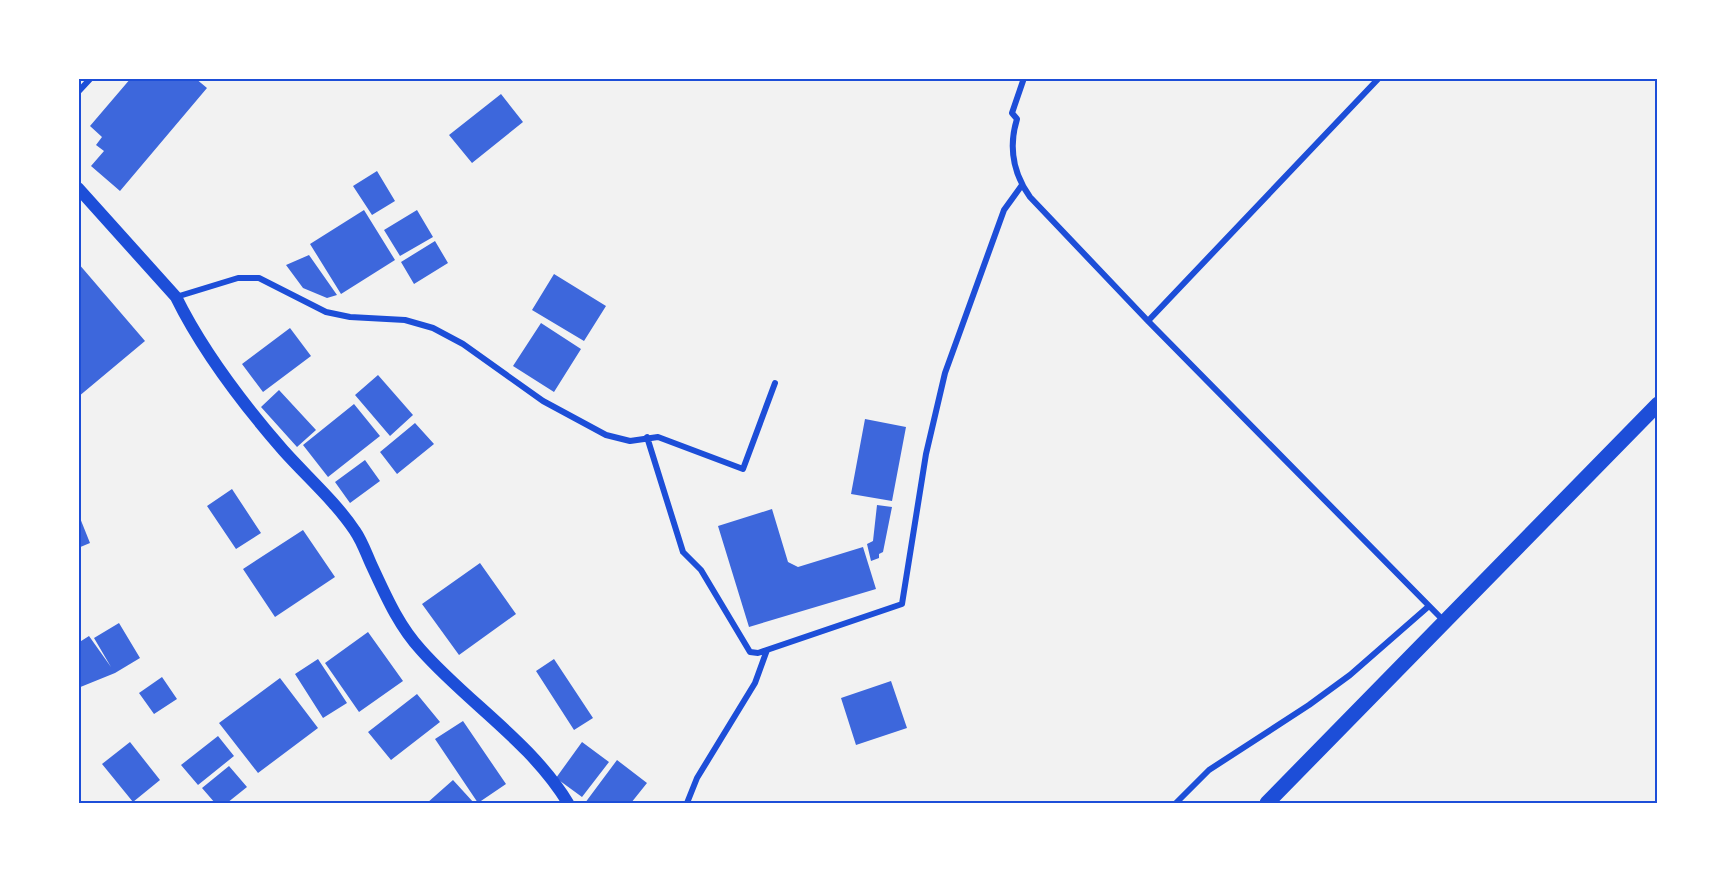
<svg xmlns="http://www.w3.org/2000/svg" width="1736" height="881" font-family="Barlow,sans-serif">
  <rect width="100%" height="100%" fill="#f2f2f2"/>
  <path fill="#3d67dc" d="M 131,78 L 195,78 L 207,88 L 120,191 L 91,166 L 104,151 L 96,145 L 102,137 L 90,126 Z
    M 501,94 L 523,122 L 472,163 L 449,135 Z
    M 377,171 L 395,201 L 372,215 L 353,186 Z
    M 364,210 L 395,260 L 341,294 L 310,244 Z
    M 417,210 L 433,237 L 400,256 L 384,230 Z
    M 435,241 L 448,263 L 414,284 L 401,262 Z
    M 309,255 L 337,295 L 327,298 L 303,288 L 286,265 Z
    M 78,263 L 145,341 L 78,397 Z
    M 554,274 L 606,306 L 584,341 L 532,310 Z
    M 541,323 L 581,349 L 554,392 L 513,366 Z
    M 290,328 L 311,356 L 263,392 L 242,364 Z
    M 378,375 L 413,415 L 390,436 L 355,395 Z
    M 279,390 L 316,430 L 297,447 L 261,407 Z
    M 354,404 L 380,436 L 328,477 L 303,445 Z
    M 865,419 L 906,427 L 892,501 L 851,494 Z
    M 415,423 L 434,444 L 397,474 L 380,452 Z
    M 365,460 L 380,481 L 350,503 L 335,482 Z
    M 232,489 L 261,533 L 236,549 L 207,506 Z
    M 877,505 L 892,507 L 883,552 L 879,554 L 879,558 L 871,561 L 867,544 L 873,541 Z
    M 772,509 L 788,562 L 798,567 L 863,547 L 876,589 L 749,627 L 718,526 Z
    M 78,513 L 90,543 L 78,548 Z
    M 303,530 L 335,577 L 275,617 L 243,569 Z
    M 480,563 L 516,614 L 459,655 L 422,604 Z
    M 119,623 L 140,658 L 115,673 L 78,688 L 78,643 L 89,636 L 111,667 L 94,638 Z
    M 368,632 L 403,681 L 359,712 L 325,663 Z
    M 318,659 L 347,703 L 323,718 L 295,674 Z
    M 554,659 L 593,718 L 574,730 L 536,671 Z
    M 162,677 L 177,699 L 154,714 L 139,693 Z
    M 280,678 L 318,728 L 258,773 L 219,723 Z
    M 891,681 L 907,728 L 856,745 L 841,698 Z
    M 417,694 L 440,722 L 391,760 L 368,732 Z
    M 463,721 L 506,784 L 478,803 L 435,739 Z
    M 218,736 L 234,756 L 198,785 L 181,765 Z
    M 130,742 L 160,780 L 133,802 L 102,764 Z
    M 582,742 L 609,762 L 582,797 L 556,778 Z
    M 617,760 L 647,783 L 631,803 L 585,803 Z
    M 229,766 L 247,787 L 227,803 L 215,803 L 202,788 Z
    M 453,780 L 474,803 L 427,803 Z"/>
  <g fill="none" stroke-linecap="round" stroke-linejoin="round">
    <path stroke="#1d4ed8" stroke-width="6" d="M 1024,78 L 1012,113 L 1017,119 C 1008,148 1013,173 1030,197 L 1148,321 L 1445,622
      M 78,92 L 91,78
      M 176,297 L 238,278 L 259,278 L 326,312 L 350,317 L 405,320 L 433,328 L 463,344 L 543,401 L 606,435 L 630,441 L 658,437 L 743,469 L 775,383
      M 1148,321 L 1379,78
      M 647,437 L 683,552 L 701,570 L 750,652 L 758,653 L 902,604 L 926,454 L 945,373 L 1004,210 L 1022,185
      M 687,803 L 697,778 L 755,683 L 767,650
      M 1176,803 L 1209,770 L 1309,705 L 1350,675 L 1429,606"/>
    <path stroke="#1d4ed8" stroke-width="12" d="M 78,188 L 176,297 C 203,352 243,404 283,450 C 307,477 335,501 355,531 C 362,541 366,553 371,564 C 385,594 398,625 421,650 C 468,703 531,742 568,803"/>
    <path stroke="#1d4ed8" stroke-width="15" d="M 1267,803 L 1658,404"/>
  </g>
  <rect width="1736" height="881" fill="none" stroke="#ffffff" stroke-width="159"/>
  <rect x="80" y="80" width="1576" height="722" fill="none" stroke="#1d4ed8" stroke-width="2"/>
</svg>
